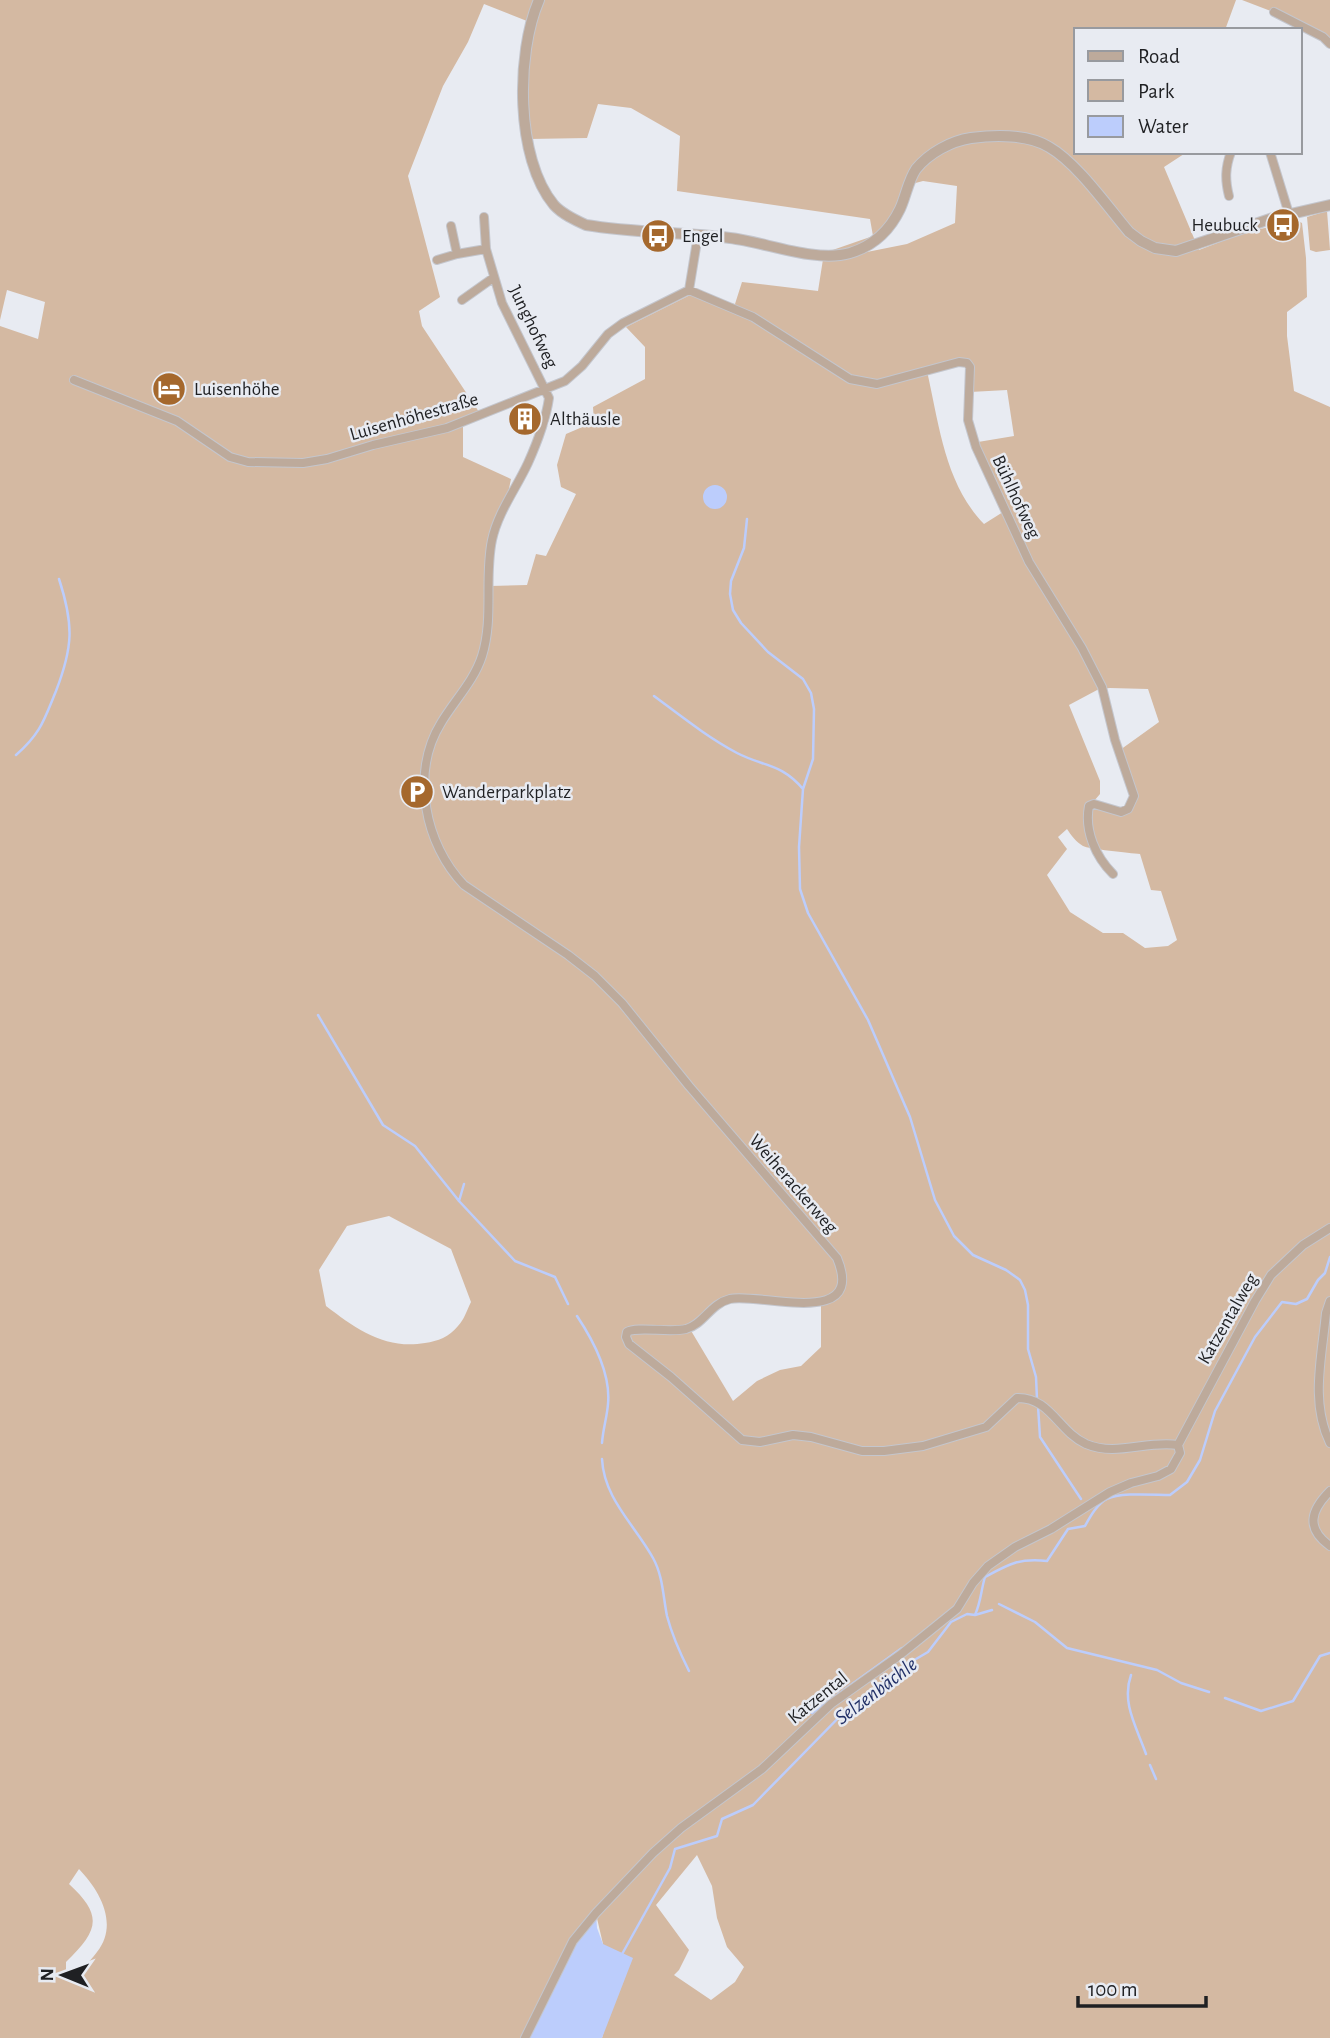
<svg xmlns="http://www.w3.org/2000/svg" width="1330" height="2038" font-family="'Alegreya Sans',sans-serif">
  <rect width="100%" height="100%" fill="#e8ebf2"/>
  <path fill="#d4b9a2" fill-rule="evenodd" d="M 0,0 L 1236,0 L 1225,30 L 1076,30 L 1076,152 L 1187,152 L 1164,167 L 1199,250 L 1246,232 L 1298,221 L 1302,223 L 1306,258 L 1307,297 L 1287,312 L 1287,336 L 1294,391 L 1330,407 L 1330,2038 L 602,2038 L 606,2023 L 603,1944 L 596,1914 L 525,2038 L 0,2038 L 0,326 L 38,339 L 45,302 L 7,290 L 0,320 ZM 484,4 L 532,23 L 525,125 L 529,139 L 587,138 L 598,104 L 631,108 L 680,136 L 677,191 L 870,219 L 873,236 L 824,253 L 818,291 L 742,282 L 735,304 L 690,295 L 626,327 L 645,347 L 645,379 L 593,407 L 594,422 L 566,434 L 557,465 L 561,487 L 576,494 L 546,556 L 536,554 L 527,585 L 490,586 L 496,524 L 506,503 L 511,479 L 463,457 L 463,421 L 479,412 L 422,326 L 419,311 L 440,297 L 408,176 L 443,86 L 468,42 ZM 923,181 L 957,186 L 955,223 L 907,244 L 867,252 L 891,224 L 908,185 ZM 967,363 L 970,392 L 1007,390 L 1014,436 L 972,443 L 1003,512 L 984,524 C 945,484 939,424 927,371 ZM 1110,688 L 1148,689 L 1159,722 L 1120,750 L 1131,797 L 1124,809 L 1094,801 L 1100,794 L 1100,781 L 1069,705 L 1099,689 ZM 1067,829 C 1071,835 1076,842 1083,846 C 1088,849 1130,853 1140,854 L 1151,890 L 1161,891 L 1177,940 L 1168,946 L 1145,948 L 1123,933 L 1103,933 L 1070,912 L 1047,875 L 1067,849 L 1058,837 ZM 389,1216 L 451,1249 L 471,1302 C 467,1310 464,1320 458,1326 C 449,1337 438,1341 425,1343 C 386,1350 356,1329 326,1306 L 319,1270 L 347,1226 ZM 730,1299 L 821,1306 L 821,1347 L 801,1366 L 780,1370 L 757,1381 L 733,1401 L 690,1329 ZM 697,1855 L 712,1886 L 717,1918 L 727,1947 L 744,1967 L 735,1982 L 711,2000 L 674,1975 L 679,1970 L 689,1950 L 656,1905 ZM 79,1869 C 100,1891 119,1924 97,1952 C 88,1964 81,1970 66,1974 L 66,1962 C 98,1931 104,1916 69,1884 Z
    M 1242,0 L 1330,0 L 1330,44 L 1276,13 Z
    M 1327,211 L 1330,250 L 1316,252 L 1310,250 L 1307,217 Z"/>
  <path fill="#bccdfc" d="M703 497a12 12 0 1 1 24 0a12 12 0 1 1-24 0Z
    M 596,1913 L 597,1928 L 603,1944 L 633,1958 L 602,2038 L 525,2038 L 573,1941 Z"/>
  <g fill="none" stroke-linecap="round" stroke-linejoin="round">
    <path stroke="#bccdfc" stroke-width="2.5" d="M 747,519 L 744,548 L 731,581 L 730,594 L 733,610 L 741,623 L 768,652 L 803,679 L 811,693 L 814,709 L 813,759 L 803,789 L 799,847 L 800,889 L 808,913 L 868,1020 L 910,1117 L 935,1200 L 954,1236 L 973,1255 L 1006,1270 L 1020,1280 L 1025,1290 L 1028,1305 L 1028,1349 L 1036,1377 L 1037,1399
      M 654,696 C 681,716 707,737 737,753 C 764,767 781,763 803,789
      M 16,755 C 41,733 44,720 56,691 C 73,647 74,625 59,579
      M 318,1015 L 383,1125 L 415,1146 L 459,1201 L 515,1261 L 555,1277 L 568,1304
      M 459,1201 L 464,1184
      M 577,1316 C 593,1340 611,1373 608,1404 C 607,1417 603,1429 602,1443
      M 1038,1406 L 1040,1437 L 1081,1499
      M 602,1459 C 604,1499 635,1525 653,1558 C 663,1576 663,1596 667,1616 C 672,1635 680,1653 689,1671
      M 999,1604 L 1035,1622 L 1067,1648 L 1157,1670 L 1181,1683 L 1209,1692
      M 975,1615 L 992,1610
      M 1131,1675 C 1121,1703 1137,1728 1146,1754
      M 1225,1698 L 1261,1711 L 1293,1701 L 1320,1656 L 1330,1653
      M 812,1713 L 902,1648
      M 1150,1765 L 1156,1779
      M 621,1956 L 670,1868 L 675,1849 L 717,1836 L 722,1819 L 753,1805 L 850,1706 L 874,1696 L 892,1673 L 928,1652 L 951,1622 L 967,1614 L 975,1615 C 981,1602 981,1590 985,1577 C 1009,1564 1019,1558 1047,1561 L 1068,1529 L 1085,1526 C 1090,1517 1097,1504 1107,1499 C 1120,1492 1154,1495 1170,1495 L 1187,1482 L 1200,1460 L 1215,1411 L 1255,1337 L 1282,1302 L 1296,1304 L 1307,1299 L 1318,1280 L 1325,1273 L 1330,1257"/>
    <g stroke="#c4c6cd" stroke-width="10">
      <path id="minor" d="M 1274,12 L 1323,37 L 1330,44
        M 1270,152 L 1289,214
        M 1229,196 C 1225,180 1225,168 1231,152
        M 484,217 L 486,249 L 502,303 L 549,398 C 546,419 537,443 528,463 C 516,489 498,512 492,540 C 484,578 494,618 482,656 C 474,681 454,701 441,723 C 410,773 425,845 464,885 L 568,955 L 595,976 L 622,1003 L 689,1086 L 837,1258 C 867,1330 759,1292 730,1299 C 710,1304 704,1324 686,1329 C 670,1333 637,1326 627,1332 L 626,1337 L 629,1344 L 671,1377 L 742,1440 L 760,1442 L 793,1435 L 811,1437 L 862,1451 L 884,1451 L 923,1446 L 986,1427 L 1017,1398 C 1050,1397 1058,1431 1086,1444 C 1117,1457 1146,1440 1178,1445
        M 451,226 L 457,254
        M 437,260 L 457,254 L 486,249
        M 689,290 L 753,317 L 850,379 L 877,384 L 959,362 L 967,363 L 970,367 L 968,420 L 976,447 L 1029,562 L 1082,648 L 1102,687 L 1115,740 L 1134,796 L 1128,809 L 1121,812 L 1094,804 L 1089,806 C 1084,831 1096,857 1113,874
        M 462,300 L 493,278
        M 74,380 L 177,421 L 230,457 L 248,462 L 303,463 L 327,459 L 373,445 L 447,428 L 565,381 L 582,366 L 608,334 L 623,323 L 689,290 L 698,235
        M 1330,1301 L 1326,1313 C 1322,1357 1310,1402 1330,1443
        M 1178,1445 L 1255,1301 L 1271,1275 L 1303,1245 L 1330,1228
        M 1330,1491 C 1311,1510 1305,1528 1330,1546
        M 525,2038 L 573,1941 L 596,1913 L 653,1853 L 681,1828 L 762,1769 L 831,1704 L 900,1655 L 957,1609 L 973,1583 L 988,1566 L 1015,1547 L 1051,1529 L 1110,1492 L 1131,1483 L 1158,1476 L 1171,1469 L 1180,1453 L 1178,1445"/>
    </g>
    <g stroke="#c4c6cd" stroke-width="12">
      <path id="tertiary" d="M 539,0 C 516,53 515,158 554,205 C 562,214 575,220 586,225 C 634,233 682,232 730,238 C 765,242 815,263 850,253 C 873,246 890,230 900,209 C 906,196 908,181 916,169 C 929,153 951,141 971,138 C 994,135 1028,134 1049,147 C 1077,163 1107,206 1129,232 L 1141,241 L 1155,248 L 1176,251 L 1273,218 L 1330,205"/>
    </g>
    <use href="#minor" stroke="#bdaa9b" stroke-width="8"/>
    <use href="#tertiary" stroke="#bdaa9b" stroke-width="10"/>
  </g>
  <defs>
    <g id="bus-disc" transform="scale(1.75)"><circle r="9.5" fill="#a5682d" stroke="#e8ebf2"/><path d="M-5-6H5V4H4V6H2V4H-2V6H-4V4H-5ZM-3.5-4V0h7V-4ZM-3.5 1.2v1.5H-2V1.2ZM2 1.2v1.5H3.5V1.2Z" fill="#fff"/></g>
    <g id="hotel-disc" transform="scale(1.75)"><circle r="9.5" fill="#a5682d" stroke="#e8ebf2"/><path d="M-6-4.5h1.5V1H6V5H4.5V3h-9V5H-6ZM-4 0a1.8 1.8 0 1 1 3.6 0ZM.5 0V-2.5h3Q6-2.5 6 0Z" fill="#fff"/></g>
    <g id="building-disc" transform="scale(1.75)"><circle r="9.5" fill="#a5682d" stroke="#e8ebf2"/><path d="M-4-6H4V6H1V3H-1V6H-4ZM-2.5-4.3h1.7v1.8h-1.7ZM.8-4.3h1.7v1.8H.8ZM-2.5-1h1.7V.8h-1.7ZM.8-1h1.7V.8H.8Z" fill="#fff"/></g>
    <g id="parking-disc" transform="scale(1.75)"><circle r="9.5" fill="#a5682d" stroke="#e8ebf2"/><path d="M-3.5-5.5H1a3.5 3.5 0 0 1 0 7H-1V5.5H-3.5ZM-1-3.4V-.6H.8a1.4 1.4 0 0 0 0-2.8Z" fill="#fff"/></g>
  </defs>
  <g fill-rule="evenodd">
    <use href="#bus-disc" x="1283" y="225"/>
    <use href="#bus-disc" x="658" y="236"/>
    <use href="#hotel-disc" x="169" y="389"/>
    <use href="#building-disc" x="525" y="419"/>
    <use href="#parking-disc" x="417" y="792"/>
  </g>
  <g text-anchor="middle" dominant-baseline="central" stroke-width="5" stroke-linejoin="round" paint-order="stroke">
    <g font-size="19" fill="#1f2023" stroke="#e8ebf2" text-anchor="start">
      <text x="1258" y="225" text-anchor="end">Heubuck</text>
      <text x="682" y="236">Engel</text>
      <text x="194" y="389">Luisenhöhe</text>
      <text x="550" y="419">Althäusle</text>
      <text x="442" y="792">Wanderparkplatz</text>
    </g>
    <g font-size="19" fill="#1f2023" stroke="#e8ebf2">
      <text transform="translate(533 327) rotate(64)">Junghofweg</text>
      <text transform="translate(414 417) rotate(-16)">Luisenhöhestraße</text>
      <text transform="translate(1016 497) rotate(65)">Bühlhofweg</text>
      <text transform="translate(793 1184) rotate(49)">Weiherackerweg</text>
      <text transform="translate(1228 1319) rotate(-60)">Katzentalweg</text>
      <text transform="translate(818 1698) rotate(-39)">Katzental</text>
    </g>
    <g font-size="21" font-style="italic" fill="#223067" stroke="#e8ebf2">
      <text transform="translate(876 1691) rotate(-37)">Selzenbächle</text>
    </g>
  </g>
  <rect x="1074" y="28" width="228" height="126" fill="#e8ebf2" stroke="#989a9f" stroke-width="2"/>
  <rect x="1088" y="51" width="35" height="10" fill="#bdaa9b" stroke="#989a9f" stroke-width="2"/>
  <text x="1138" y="63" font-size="21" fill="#1f2023">Road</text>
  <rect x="1088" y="80" width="35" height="21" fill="#d4b9a2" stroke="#989a9f" stroke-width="2"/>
  <text x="1138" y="98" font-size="21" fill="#1f2023">Park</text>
  <rect x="1088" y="116" width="35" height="21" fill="#bccdfc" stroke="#989a9f" stroke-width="2"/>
  <text x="1138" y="133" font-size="21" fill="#1f2023">Water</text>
  <g transform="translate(63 1975) rotate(271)" stroke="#e8ebf2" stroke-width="5" paint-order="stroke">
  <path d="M0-5L12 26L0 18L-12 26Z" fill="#1f2023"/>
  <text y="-10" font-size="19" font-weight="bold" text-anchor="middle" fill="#1f2023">N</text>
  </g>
  <path d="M1078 1996v10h128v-10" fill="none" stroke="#1f2023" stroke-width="3.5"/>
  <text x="1088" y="1996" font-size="21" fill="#1f2023" stroke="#e8ebf2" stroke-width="5" paint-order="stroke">100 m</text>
</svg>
